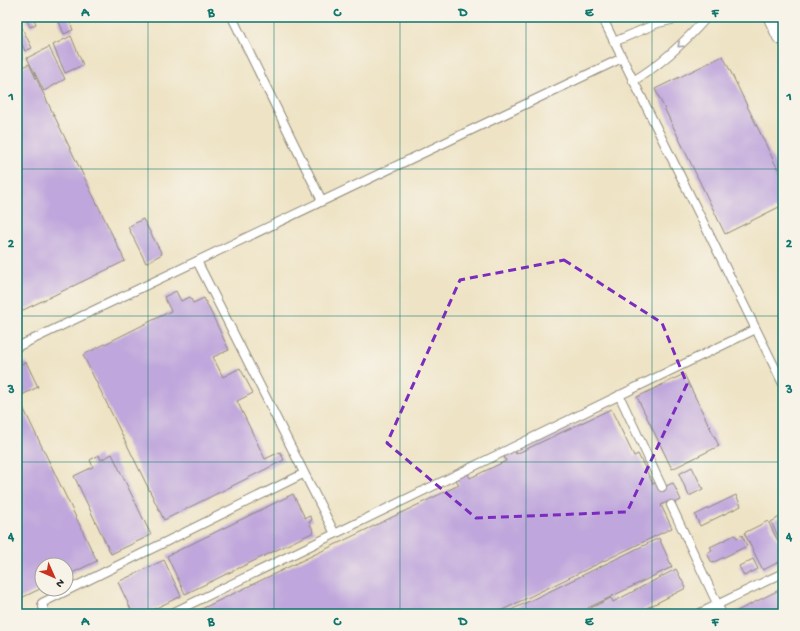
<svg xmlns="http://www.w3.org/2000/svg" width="800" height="631" font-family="'Gochi Hand',sans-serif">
  <rect width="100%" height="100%" fill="#f7f3e8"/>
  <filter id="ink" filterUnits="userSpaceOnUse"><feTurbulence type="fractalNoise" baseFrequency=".025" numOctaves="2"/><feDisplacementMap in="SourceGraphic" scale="8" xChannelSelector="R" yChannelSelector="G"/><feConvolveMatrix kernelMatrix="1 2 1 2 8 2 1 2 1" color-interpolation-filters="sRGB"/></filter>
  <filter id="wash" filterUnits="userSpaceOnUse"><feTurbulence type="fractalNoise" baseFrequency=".012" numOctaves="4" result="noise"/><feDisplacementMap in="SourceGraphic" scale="16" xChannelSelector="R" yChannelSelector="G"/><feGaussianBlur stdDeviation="0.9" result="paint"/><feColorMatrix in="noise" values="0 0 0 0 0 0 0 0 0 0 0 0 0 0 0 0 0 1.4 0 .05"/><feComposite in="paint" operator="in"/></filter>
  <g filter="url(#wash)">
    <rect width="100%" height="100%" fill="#eee3c5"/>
    <g id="blocks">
      <path fill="#bfa6dc" d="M 25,17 L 33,17 L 36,24 L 30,27 Z
        M 57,17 L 68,17 L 73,30 L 64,34 Z
        M 17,18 L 32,48 L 25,51 L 17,34 Z
        M 71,36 L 83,65 L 65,73 L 53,45 Z
        M 17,45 L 23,58 L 17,61 Z
        M 49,47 L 65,79 L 44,91 L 27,58 Z
        M 723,56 L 783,180 L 783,205 L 725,234 L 655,89 Z
        M 29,64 L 125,261 L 17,313 L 17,70 Z
        M 143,219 L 162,254 L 146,263 L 128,227 Z
        M 176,291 L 181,301 L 190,297 L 193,303 L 204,298 L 229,350 L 213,357 L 223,377 L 240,368 L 253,393 L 237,401 L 265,459 L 280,452 L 284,460 L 164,520 L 83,355 L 171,311 L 164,297 Z
        M 26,362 L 38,387 L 20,396 L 17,390 L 17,366 Z
        M 684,374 L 719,446 L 672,469 L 637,397 Z
        M 17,395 L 97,561 L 66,576 L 66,565 L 42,565 L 42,588 L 17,600 Z
        M 611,409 L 634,456 L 638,454 L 653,484 L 658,481 L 661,488 L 673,483 L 681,500 L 668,506 L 667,502 L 661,505 L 672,528 L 494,614 L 191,614 L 459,485 L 454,476 L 466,470 L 470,478 L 506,461 L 503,454 L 513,449 L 516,454 Z
        M 112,454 L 151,535 L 111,554 L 74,476 L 93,467 L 90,460 L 99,455 L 101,460 Z
        M 692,467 L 703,489 L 689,496 L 679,474 Z
        M 293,494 L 305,518 L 310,516 L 312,520 L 309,522 L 314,532 L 185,594 L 167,556 Z
        M 736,495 L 741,506 L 700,526 L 695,515 Z
        M 783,515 L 783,546 L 771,522 Z
        M 768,521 L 783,551 L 783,560 L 763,570 L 744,533 Z
        M 735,535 L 737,538 L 742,535 L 747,546 L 712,563 L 707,553 L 712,550 L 710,547 Z
        M 659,538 L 672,567 L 588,608 L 591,614 L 503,614 Z
        M 753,559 L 758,569 L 744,576 L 739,566 Z
        M 164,560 L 181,596 L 144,614 L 133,614 L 118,582 Z
        M 676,569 L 686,588 L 635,614 L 594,614 L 591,608 L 611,598 L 613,602 Z
        M 783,588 L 783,614 L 739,614 L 737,611 Z
        M 651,608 L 654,614 L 639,614 Z"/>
    </g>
  </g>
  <g filter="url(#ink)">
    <use href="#blocks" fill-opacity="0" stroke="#8c8778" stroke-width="1"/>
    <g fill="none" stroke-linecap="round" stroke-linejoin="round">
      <g stroke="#8c8778" stroke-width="10">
        <path id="lane" d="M 232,17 L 322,201
          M 602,17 L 783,384
          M 614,42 L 658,23 L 684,17
          M 633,81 C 662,64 685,42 707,17
          M 197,261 L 335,534
          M 17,347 L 622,58
          M 619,395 L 662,487
          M 671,505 L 722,614
          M 45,614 L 42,603 L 303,474
          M 170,614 L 756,329
          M 698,614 L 783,573"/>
      </g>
      <g stroke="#8c8778" stroke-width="24">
        <path id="secondary" d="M 775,17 L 783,34"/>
      </g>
      <use href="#lane" stroke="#fff" stroke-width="8"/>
      <use href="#secondary" stroke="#fff" stroke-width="22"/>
    </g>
    <defs><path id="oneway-chevron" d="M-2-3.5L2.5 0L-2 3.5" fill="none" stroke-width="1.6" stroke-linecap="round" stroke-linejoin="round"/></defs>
    <use stroke="#a0a0a0" href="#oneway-chevron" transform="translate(680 45) rotate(138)"/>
  </g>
  <path fill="none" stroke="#7b2cbf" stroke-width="3" stroke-dasharray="8 5" stroke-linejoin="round" d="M 564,260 L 662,323 L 687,384 L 627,512 L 476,518 L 387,443 L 460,280 Z"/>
  <path fill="none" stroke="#0f766e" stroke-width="1" stroke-opacity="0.55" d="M 148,17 L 148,614M 274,17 L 274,614M 400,17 L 400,614M 526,17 L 526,614M 652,17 L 652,614M 17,169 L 783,169M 17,316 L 783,316M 17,462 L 783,462"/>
  <rect width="800" height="631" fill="none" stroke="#f7f3e8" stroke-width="44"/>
  <g transform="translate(54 577) rotate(135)"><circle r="19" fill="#f7f3e8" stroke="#a5a39c"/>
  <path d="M0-3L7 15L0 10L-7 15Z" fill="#c8321e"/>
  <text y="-6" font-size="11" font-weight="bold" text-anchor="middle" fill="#2b2b2b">N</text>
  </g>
  <rect x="22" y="22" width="756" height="587" fill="none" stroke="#0f766e" stroke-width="1.5"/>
  <g font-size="13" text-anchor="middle" font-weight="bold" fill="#0f766e">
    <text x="85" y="16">A</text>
    <text x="211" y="16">B</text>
    <text x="337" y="16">C</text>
    <text x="463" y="16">D</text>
    <text x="589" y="16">E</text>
    <text x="715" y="16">F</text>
    <text x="11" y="100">1</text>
    <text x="789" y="100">1</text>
    <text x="11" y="247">2</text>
    <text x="789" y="247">2</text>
    <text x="11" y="393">3</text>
    <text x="789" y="393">3</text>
    <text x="11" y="540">4</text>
    <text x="789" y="540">4</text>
    <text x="85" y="625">A</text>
    <text x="211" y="625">B</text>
    <text x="337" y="625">C</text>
    <text x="463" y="625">D</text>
    <text x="589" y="625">E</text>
    <text x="715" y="625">F</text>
  </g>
</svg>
